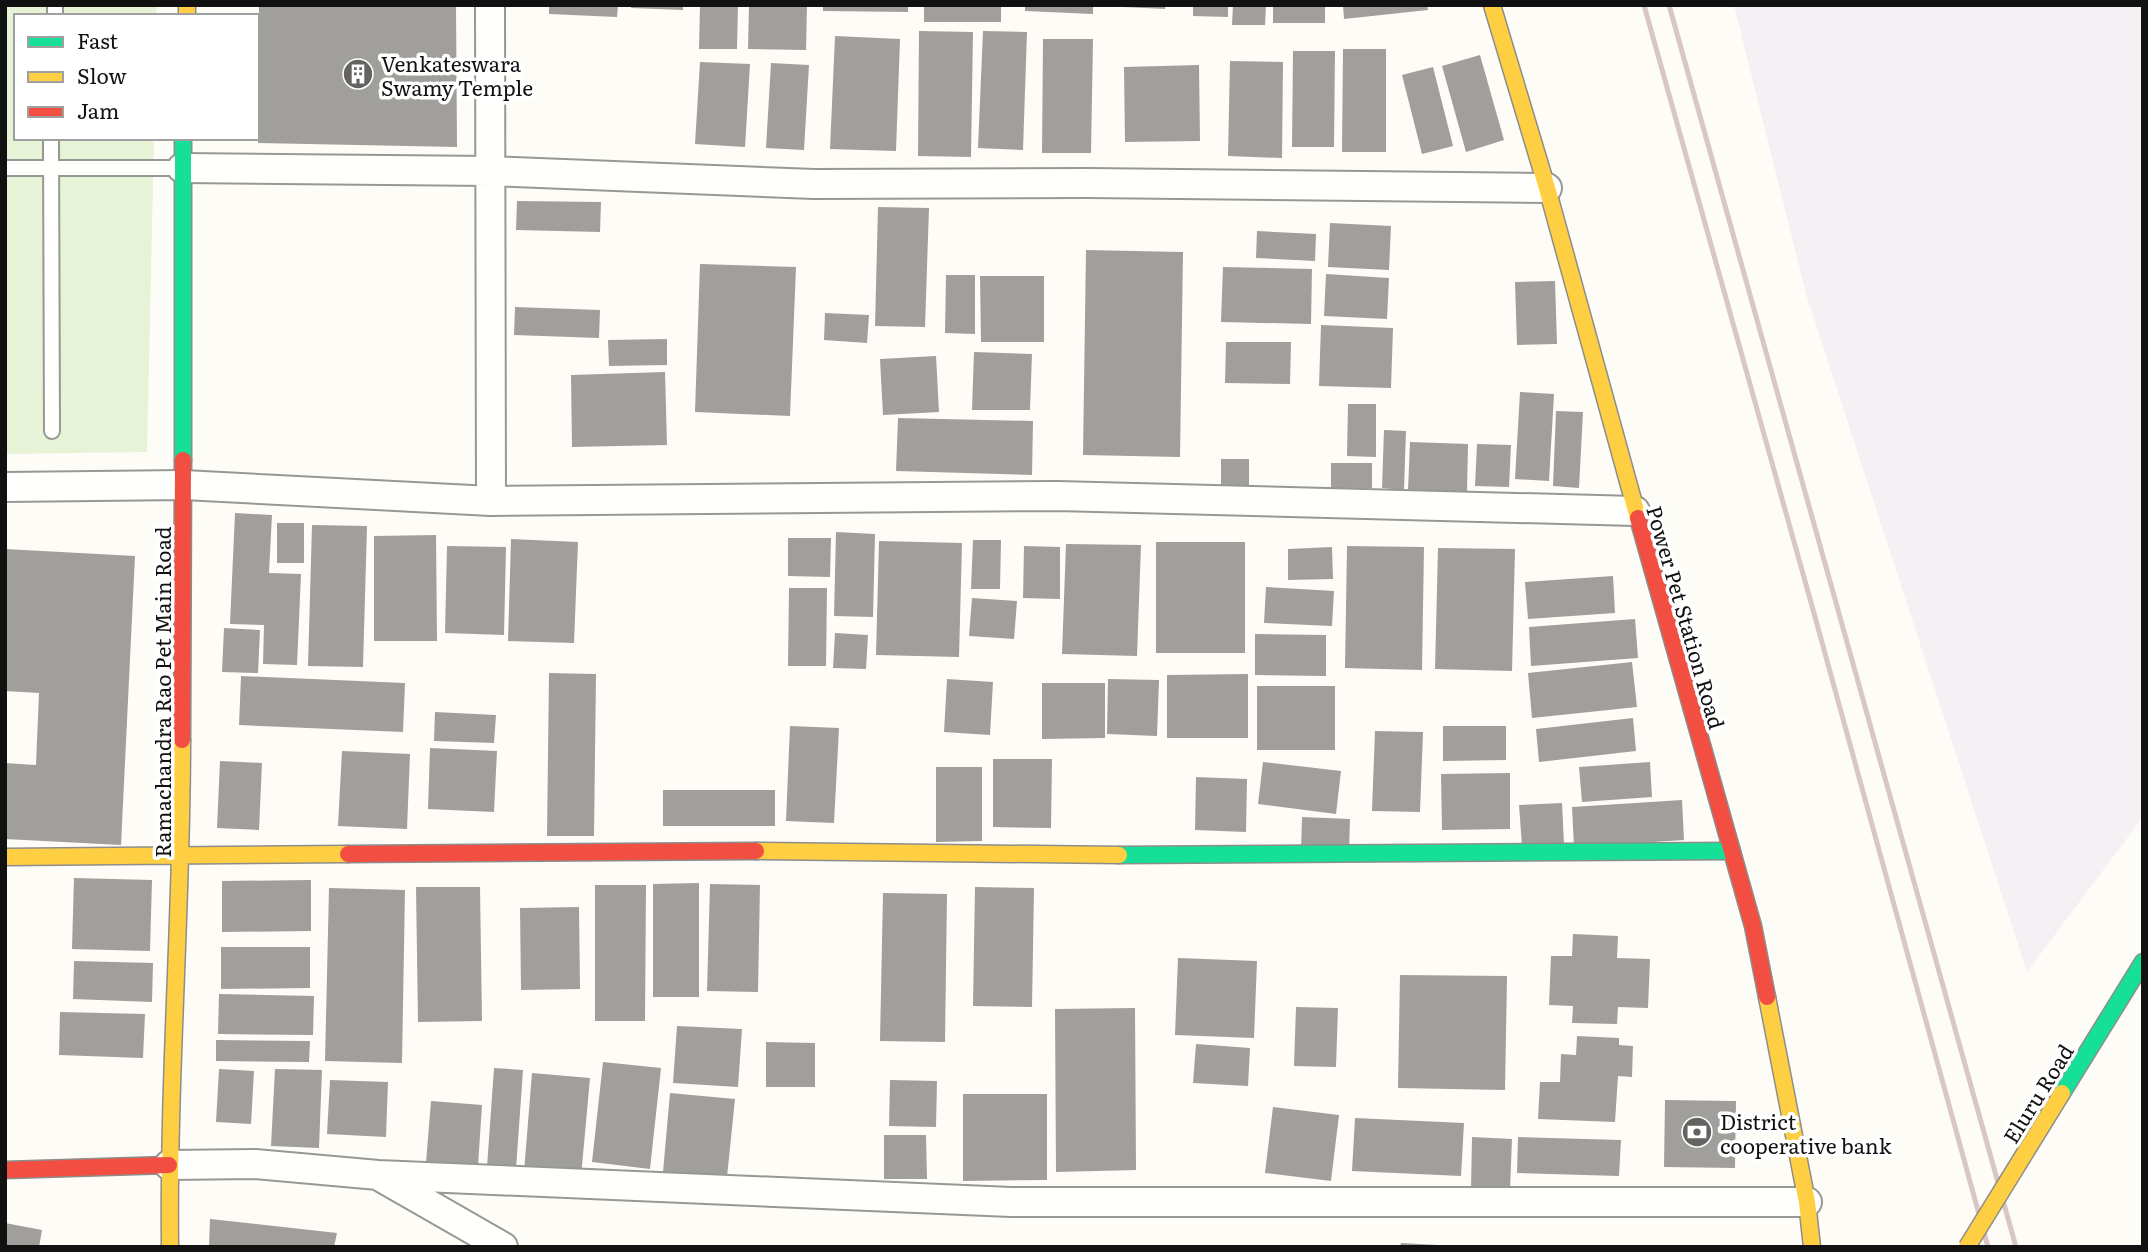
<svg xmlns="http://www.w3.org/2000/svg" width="2148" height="1252" font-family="Literata,serif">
  <rect width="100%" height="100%" fill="#fdfcf7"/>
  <path fill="#f5f0f3" d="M 1734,5 L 2143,5 L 2143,817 L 2027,972 L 1806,294 Z"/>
  <path fill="#e7f3d7" d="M 5,5 L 157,5 L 156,16 L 16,16 L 16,138 L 154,138 L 147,452 L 5,454 Z"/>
  <path fill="#a19f9c" d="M 259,5 L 456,5 L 457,147 L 258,143 Z
    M 549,5 L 618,5 L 617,17 L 549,14 Z
    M 632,5 L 683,5 L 683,10 L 631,8 Z
    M 700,5 L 738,5 L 737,49 L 699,49 Z
    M 749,5 L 807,5 L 806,50 L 748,49 Z
    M 823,5 L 908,5 L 908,12 L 823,11 Z
    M 924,5 L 1001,5 L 1001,22 L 924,22 Z
    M 1025,5 L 1093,5 L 1093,14 L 1025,11 Z
    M 1124,5 L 1165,5 L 1165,9 L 1124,7 Z
    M 1193,5 L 1228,5 L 1228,17 L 1193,16 Z
    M 1233,5 L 1266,5 L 1265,25 L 1232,25 Z
    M 1273,5 L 1325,5 L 1325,23 L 1273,23 Z
    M 1343,5 L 1427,5 L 1428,10 L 1344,19 Z
    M 919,31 L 973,32 L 971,157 L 918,156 Z
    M 983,31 L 1027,32 L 1023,150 L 978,148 Z
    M 835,36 L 900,39 L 896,151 L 830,149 Z
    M 1043,39 L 1093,39 L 1091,153 L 1042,153 Z
    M 1343,49 L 1386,49 L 1386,152 L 1342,152 Z
    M 1293,51 L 1335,51 L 1334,147 L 1292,147 Z
    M 1480,55 L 1504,140 L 1466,152 L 1442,66 Z
    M 1230,61 L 1283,62 L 1282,158 L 1228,156 Z
    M 700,62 L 750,64 L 745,147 L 695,144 Z
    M 771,63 L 809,65 L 804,150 L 766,148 Z
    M 1199,65 L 1200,141 L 1125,142 L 1124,67 Z
    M 1433,67 L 1453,146 L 1422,154 L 1402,75 Z
    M 517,201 L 601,202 L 600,232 L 516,230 Z
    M 878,207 L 929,208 L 925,327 L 875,326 Z
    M 1330,223 L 1391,226 L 1389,270 L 1328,267 Z
    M 1257,231 L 1316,234 L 1315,261 L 1256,258 Z
    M 1086,250 L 1183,252 L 1180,457 L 1083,455 Z
    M 700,264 L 796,267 L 790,416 L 695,412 Z
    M 1223,267 L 1312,269 L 1311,324 L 1221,322 Z
    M 1326,274 L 1389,278 L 1387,319 L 1324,316 Z
    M 946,275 L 975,275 L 975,334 L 945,333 Z
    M 980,276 L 1044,276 L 1044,342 L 981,342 Z
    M 1555,281 L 1557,344 L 1517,345 L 1515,282 Z
    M 515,307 L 600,310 L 599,338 L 514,335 Z
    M 825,313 L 869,315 L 867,343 L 824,340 Z
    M 1321,325 L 1393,328 L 1391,388 L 1319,386 Z
    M 667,339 L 667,365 L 609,366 L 608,340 Z
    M 1226,342 L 1291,342 L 1290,384 L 1225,383 Z
    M 974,352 L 1032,354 L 1030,410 L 972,410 Z
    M 936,356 L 939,412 L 883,415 L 880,359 Z
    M 665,372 L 667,445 L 572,447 L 571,375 Z
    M 1520,392 L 1554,394 L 1549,481 L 1515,479 Z
    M 1348,404 L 1376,404 L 1376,457 L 1347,456 Z
    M 1556,411 L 1583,412 L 1579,488 L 1553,486 Z
    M 898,418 L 1033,421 L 1032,475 L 896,471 Z
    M 1384,430 L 1406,431 L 1404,490 L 1382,488 Z
    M 1410,442 L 1468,444 L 1467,492 L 1408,490 Z
    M 1477,444 L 1511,445 L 1509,487 L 1475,486 Z
    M 1221,459 L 1249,459 L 1249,486 L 1221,486 Z
    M 1331,463 L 1372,463 L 1372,488 L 1331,489 Z
    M 235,513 L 272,515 L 269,573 L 301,574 L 297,665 L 263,664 L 264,625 L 230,624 Z
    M 277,523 L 304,523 L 304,563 L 277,563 Z
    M 312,525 L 367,526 L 363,667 L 308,666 Z
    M 836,532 L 875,534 L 873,617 L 834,616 Z
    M 436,535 L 437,641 L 374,641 L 374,536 Z
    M 788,538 L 831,538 L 830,577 L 788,576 Z
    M 511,539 L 578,542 L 574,643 L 508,641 Z
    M 973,540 L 1001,540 L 1000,589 L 971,589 Z
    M 879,541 L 962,543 L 959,657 L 876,655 Z
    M 1156,542 L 1245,542 L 1245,653 L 1156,653 Z
    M 1066,544 L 1141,545 L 1137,656 L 1062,654 Z
    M 447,546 L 506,547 L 504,635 L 445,633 Z
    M 1024,546 L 1060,547 L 1060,599 L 1023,598 Z
    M 1347,546 L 1424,547 L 1422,670 L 1345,668 Z
    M 1332,547 L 1333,579 L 1288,580 L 1288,549 Z
    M 1438,548 L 1515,549 L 1512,671 L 1435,669 Z
    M 5,549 L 135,556 L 121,845 L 5,839 L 5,763 L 36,765 L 39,693 L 5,691 Z
    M 1613,576 L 1615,613 L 1528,619 L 1525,582 Z
    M 1266,587 L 1334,591 L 1332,626 L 1264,623 Z
    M 789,588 L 827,588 L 826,666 L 788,666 Z
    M 972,598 L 1017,601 L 1014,639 L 969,636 Z
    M 1635,619 L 1638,658 L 1531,666 L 1529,627 Z
    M 224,628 L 260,630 L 258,673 L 222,672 Z
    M 835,633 L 868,635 L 866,669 L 833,668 Z
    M 1255,634 L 1326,635 L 1326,676 L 1255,675 Z
    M 1632,662 L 1637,707 L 1532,718 L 1528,673 Z
    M 549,673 L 596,674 L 594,836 L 547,836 Z
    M 1248,674 L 1248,738 L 1167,738 L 1167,675 Z
    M 241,676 L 405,683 L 403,732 L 239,725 Z
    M 947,679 L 993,682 L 990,735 L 944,732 Z
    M 1108,679 L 1159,680 L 1157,736 L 1107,734 Z
    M 1042,683 L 1105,683 L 1105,738 L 1042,739 Z
    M 1257,686 L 1335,686 L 1335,750 L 1257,750 Z
    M 435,712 L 496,715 L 494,743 L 434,741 Z
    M 1633,718 L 1636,751 L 1539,762 L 1536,729 Z
    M 790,726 L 839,728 L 834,823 L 786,821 Z
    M 1443,726 L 1506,726 L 1506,760 L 1443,761 Z
    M 1375,731 L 1423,732 L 1420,812 L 1372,811 Z
    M 430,748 L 497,751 L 494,812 L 428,809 Z
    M 342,751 L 410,754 L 407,829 L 338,826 Z
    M 993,759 L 1052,759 L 1051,828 L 993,827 Z
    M 220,761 L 262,763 L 259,830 L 217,828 Z
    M 1263,762 L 1341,771 L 1336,814 L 1258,804 Z
    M 1650,762 L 1652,797 L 1582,802 L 1579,767 Z
    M 936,767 L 982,767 L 982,841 L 936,842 Z
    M 1510,773 L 1510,829 L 1442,830 L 1441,774 Z
    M 1196,777 L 1247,779 L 1246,832 L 1195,830 Z
    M 663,790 L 775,790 L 775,826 L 663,826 Z
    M 1682,800 L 1684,840 L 1574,847 L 1572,807 Z
    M 1562,803 L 1564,844 L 1522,846 L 1519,805 Z
    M 1302,817 L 1350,819 L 1349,852 L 1301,850 Z
    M 74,878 L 152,880 L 150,951 L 72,949 Z
    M 311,880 L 311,931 L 222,932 L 222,881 Z
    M 699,883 L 699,997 L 653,997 L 653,884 Z
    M 710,884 L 760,885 L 758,992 L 707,991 Z
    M 595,885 L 646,885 L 645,1021 L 595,1021 Z
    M 416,887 L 480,887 L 482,1021 L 418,1022 Z
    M 975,887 L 1034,888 L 1032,1007 L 973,1006 Z
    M 329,888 L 405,890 L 402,1063 L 325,1061 Z
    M 883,893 L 947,894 L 945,1042 L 880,1041 Z
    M 579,907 L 580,989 L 521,990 L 520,908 Z
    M 1573,934 L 1618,936 L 1617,958 L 1650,959 L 1648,1008 L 1618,1007 L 1617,1024 L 1572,1023 L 1573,1006 L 1549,1005 L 1551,956 L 1572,956 Z
    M 221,947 L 310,947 L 310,988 L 221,989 Z
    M 1178,958 L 1257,961 L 1254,1038 L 1175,1035 Z
    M 74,961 L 153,963 L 152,1002 L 73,999 Z
    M 1400,975 L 1507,976 L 1505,1090 L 1398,1088 Z
    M 219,994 L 314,996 L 313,1035 L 218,1034 Z
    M 1296,1007 L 1338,1008 L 1336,1067 L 1294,1066 Z
    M 1135,1008 L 1136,1170 L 1056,1172 L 1055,1009 Z
    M 60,1012 L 145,1014 L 143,1058 L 59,1055 Z
    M 677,1026 L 742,1029 L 738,1087 L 673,1083 Z
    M 1577,1036 L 1619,1038 L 1619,1045 L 1633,1046 L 1632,1077 L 1618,1076 L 1615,1122 L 1538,1119 L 1540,1082 L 1560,1082 L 1561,1054 L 1576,1055 Z
    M 216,1040 L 310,1041 L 309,1062 L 216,1061 Z
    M 766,1042 L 815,1043 L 815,1087 L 766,1087 Z
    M 1196,1044 L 1250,1048 L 1248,1086 L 1193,1083 Z
    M 603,1062 L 661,1068 L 650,1169 L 592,1162 Z
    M 494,1068 L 523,1070 L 516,1169 L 487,1167 Z
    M 219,1069 L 254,1071 L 251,1124 L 216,1122 Z
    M 275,1069 L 322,1070 L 319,1148 L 271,1146 Z
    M 532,1073 L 590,1078 L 581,1177 L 524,1172 Z
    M 330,1080 L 388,1082 L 386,1137 L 327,1134 Z
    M 890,1080 L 937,1081 L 936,1127 L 889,1126 Z
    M 670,1093 L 735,1099 L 727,1177 L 663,1172 Z
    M 963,1094 L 1047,1094 L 1047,1180 L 963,1181 Z
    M 1665,1100 L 1736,1101 L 1735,1168 L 1664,1167 Z
    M 431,1101 L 482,1105 L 478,1166 L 426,1163 Z
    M 1273,1107 L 1339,1115 L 1331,1181 L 1265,1173 Z
    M 1355,1118 L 1464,1123 L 1461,1176 L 1352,1171 Z
    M 884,1135 L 926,1135 L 927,1179 L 884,1179 Z
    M 1472,1137 L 1512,1139 L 1510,1190 L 1471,1189 Z
    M 1518,1137 L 1621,1140 L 1619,1176 L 1517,1173 Z
    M 210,1219 L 337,1233 L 334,1247 L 209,1247 Z
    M 5,1223 L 42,1230 L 39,1247 L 5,1247 Z
    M 1401,1243 L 1438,1245 L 1438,1247 L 1400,1247 Z"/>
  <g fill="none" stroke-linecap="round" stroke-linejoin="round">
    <g stroke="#979795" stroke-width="18">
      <path id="lane" d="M 55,16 L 55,5
        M 51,138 L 52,431
        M 5,168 L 181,168"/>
    </g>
    <g stroke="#979795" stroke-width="32">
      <path id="street" d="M 490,5 L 491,501
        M 182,168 L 490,171 L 814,184 L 1088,183 L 1547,188
        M 5,487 L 184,485 L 491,501 L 1057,496 L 1635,511
        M 169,1165 L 255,1164 L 378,1175 L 1011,1202 L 1807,1202
        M 381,1177 L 503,1247"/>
    </g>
    <g stroke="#8e8d8b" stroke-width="19">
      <path id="fast" d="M 183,460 L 183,138
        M 1119,855 L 1732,851
        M 2062,1093 L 2143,962"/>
    </g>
    <g stroke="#8e8d8b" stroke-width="19">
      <path id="slow" d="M 187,5 L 187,16
        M 1492,5 L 1547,188 L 1638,518
        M 756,851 L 1119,855
        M 5,857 L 348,854
        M 1767,997 L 1807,1202 L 1812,1247
        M 170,1247 C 168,1078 182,909 182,740"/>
    </g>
    <g stroke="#8e8d8b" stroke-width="19">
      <path id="jam" d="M 1638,518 L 1753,926 L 1767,997
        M 182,740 L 183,460
        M 348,854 L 756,851
        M 5,1170 L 169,1165"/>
    </g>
    <use href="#lane" stroke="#fffffe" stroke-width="14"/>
    <use href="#street" stroke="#fffffe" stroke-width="28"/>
    <use href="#fast" stroke="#16e098" stroke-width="16"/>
    <use href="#slow" stroke="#ffcf43" stroke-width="16"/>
    <use href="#jam" stroke="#f24e42" stroke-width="16"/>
    <path stroke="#d9c6c7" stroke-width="5" d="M 1644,5 L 1812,606 L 1988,1247
      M 1669,5 L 2016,1247"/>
    <g stroke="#8e8d8b" stroke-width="19" stroke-linecap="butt">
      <path id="slow-bridge" d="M 1967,1247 L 2062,1093"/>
    </g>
    <use href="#slow-bridge" stroke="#ffcf43" stroke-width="16"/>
  </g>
  <defs>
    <g id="building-disc" transform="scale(1.575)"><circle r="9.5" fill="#646362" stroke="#fff"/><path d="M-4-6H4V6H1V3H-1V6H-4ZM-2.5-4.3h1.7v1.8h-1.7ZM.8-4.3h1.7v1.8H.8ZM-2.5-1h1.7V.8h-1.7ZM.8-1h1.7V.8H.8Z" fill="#fff"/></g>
    <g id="bank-disc" transform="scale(1.575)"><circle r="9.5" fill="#646362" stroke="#fff"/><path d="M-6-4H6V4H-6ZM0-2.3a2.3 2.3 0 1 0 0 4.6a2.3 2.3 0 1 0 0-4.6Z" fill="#fff"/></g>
  </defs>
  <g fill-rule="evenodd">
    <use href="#building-disc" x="358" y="74"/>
    <use href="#bank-disc" x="1697" y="1132"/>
  </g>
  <g text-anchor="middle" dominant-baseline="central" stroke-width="7" stroke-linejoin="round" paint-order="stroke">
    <g font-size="21" fill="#111" stroke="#fff" text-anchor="start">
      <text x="381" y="62">Venkateswara<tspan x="381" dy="24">Swamy Temple</tspan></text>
      <text x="1720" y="1120">District<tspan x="1720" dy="24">cooperative bank</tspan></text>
    </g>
    <g font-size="21" fill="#111" stroke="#fff">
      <text transform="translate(1687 617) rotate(74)">Power Pet Station Road</text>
      <text transform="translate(161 692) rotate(-90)">Ramachandra Rao Pet Main Road</text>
      <text transform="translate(2037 1093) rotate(-58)">Eluru Road</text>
    </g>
  </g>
  <rect width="2148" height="1252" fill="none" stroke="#111111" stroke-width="14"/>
  <rect x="14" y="14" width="245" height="126" fill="#ffffff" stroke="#a0a0a0" stroke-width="2"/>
  <rect x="28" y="37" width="35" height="10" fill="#16e098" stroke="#a0a0a0" stroke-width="2"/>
  <text x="77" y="49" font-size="21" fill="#111111">Fast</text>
  <rect x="28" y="72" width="35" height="10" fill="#ffcf43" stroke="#a0a0a0" stroke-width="2"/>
  <text x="77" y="84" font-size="21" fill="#111111">Slow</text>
  <rect x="28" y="107" width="35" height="10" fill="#f24e42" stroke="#a0a0a0" stroke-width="2"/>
  <text x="77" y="119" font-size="21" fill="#111111">Jam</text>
</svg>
